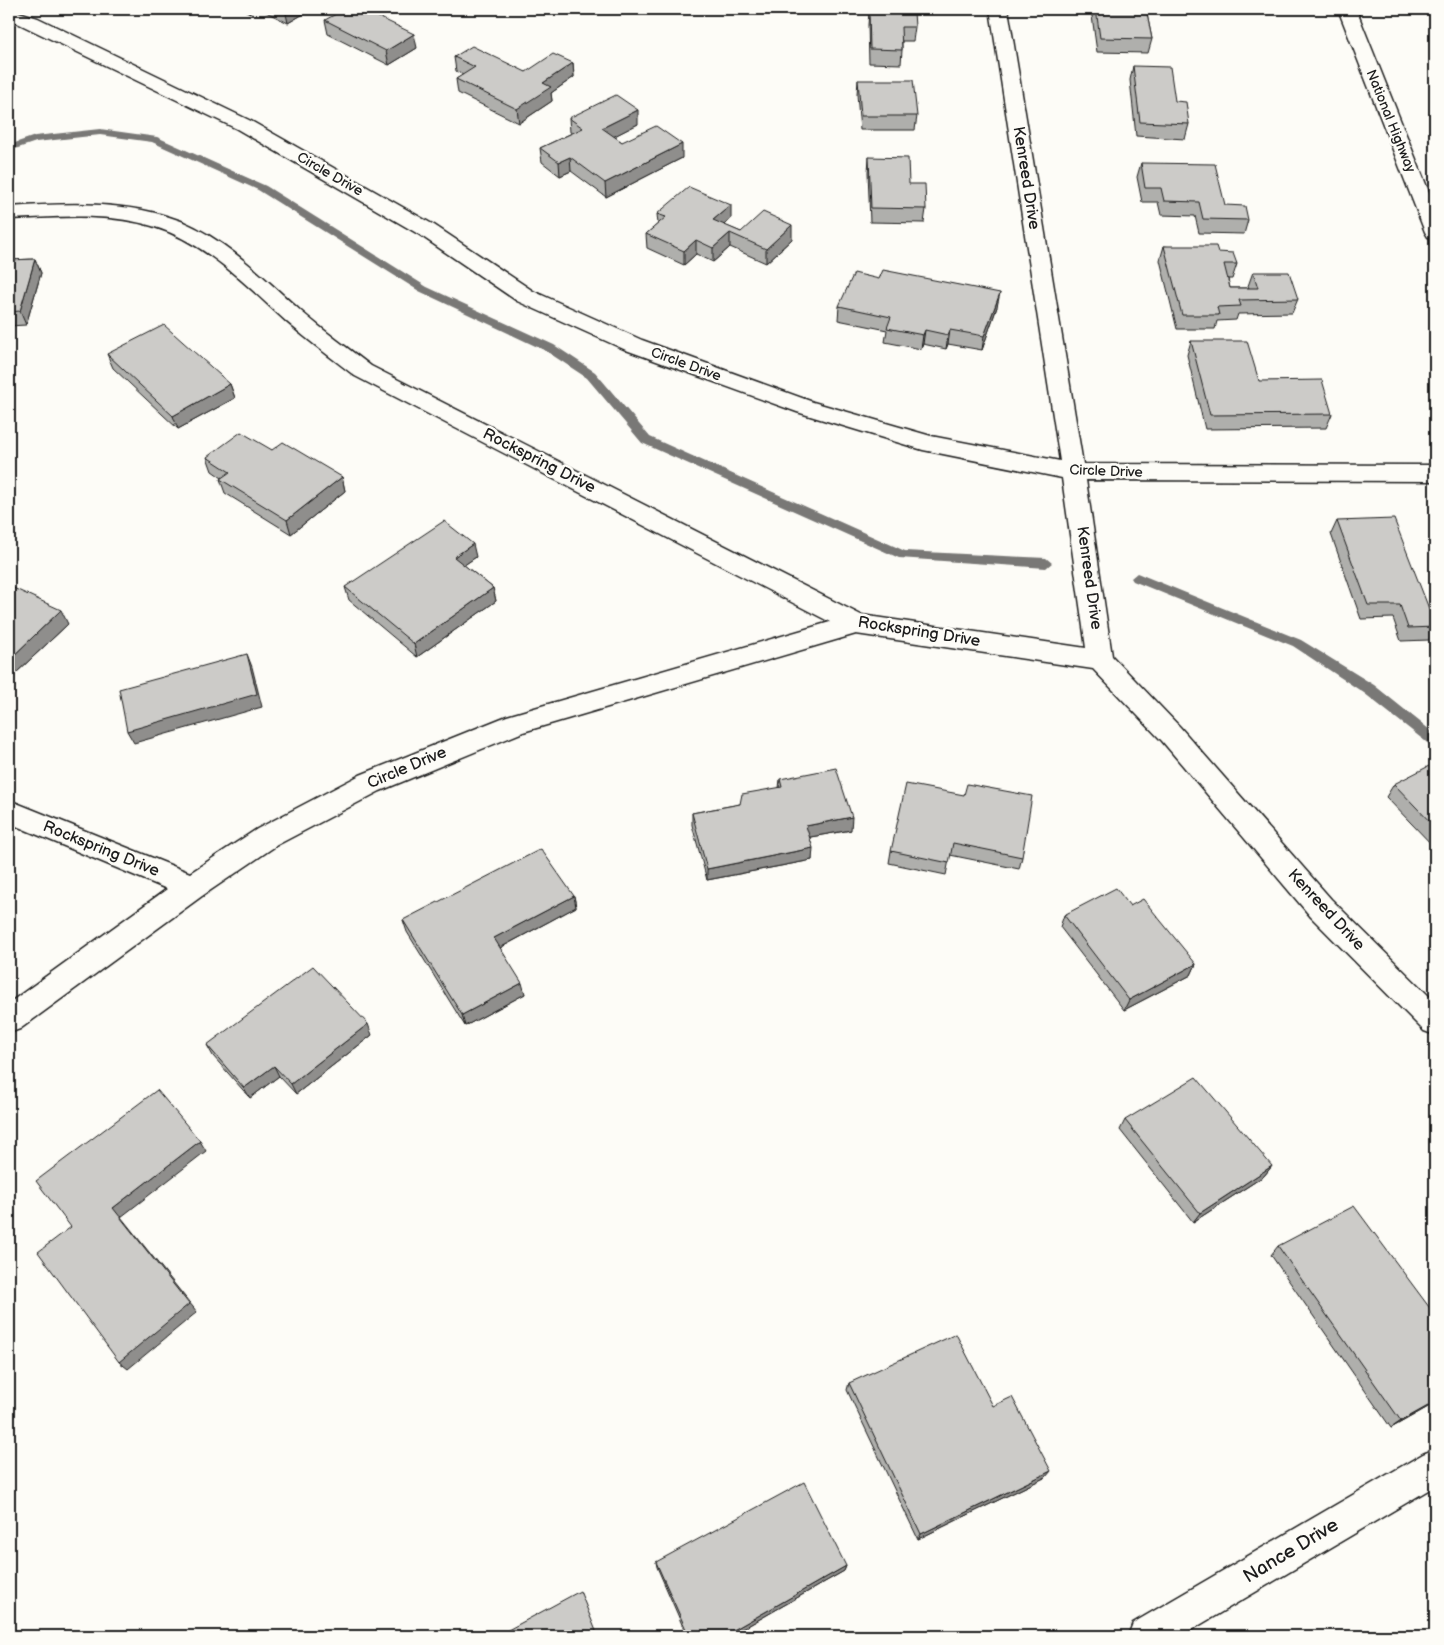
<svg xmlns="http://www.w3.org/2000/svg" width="1444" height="1645" font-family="'Balsamiq Sans',sans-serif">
  <rect width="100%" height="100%" fill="#fdfcf7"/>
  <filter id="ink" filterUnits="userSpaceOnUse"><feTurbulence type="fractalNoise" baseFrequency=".02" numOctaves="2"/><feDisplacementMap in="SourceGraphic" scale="10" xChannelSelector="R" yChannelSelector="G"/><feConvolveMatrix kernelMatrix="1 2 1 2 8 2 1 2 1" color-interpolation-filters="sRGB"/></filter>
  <g filter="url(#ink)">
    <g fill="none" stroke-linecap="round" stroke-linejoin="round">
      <path fill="#797876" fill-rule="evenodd" d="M 100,129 L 157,137 L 266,186 L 427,287 L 554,345 L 595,372 L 650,437 L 905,551 L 1046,558 L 1052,563 L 1046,568 L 899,558 L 642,443 L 587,378 L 546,351 L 419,291 L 258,190 L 152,142 L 100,135 L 36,142 L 9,151 L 9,145 L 35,136 Z
        M 1137,573 L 1301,640 L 1374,685 L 1435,734 L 1435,746 L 1430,745 L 1364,693 L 1293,646 L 1133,581 L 1131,578 Z"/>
      <g stroke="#1c1c1c" stroke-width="3">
        <path id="street" d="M 9,9 L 38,18 L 251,121 L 434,225 L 533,291 L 642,340 L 813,402 L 931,436 L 1060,461 L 990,9 L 1008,9 L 1083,464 L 1435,465 L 1435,481 L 1086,480 L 1112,656 L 1180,727 L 1331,899 L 1435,1002 L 1435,1035 L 1424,1031 L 1311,917 L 1162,741 L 1093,669 L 856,634 L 523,732 L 380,791 L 277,845 L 202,896 L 20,1029 L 9,1033 L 9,1003 L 167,889 L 9,823 L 9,800 L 190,873 L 257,829 L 360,775 L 507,716 L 830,622 L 355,376 C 332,358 309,341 287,322 C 246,285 206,242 152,226 C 107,212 55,217 9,219 L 9,207 C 65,203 128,200 181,221 C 228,241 265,279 302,312 C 324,331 348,348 371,366 L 861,615 L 1086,648 L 1062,478 L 923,450 L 797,412 L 626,350 L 517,301 L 420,235 L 237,129 L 9,19 Z
          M 1435,1449 L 1435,1486 L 1181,1636 L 1128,1636 L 1133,1623 L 1423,1454 Z"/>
      </g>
      <g stroke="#1c1c1c" stroke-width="3">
        <path id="secondary" d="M 1338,9 L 1356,9 L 1435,207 L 1435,238 L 1428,237 L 1425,232 Z"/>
      </g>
      <use href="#street" fill="#fdfcf7" fill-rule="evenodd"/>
      <use href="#secondary" fill="#fdfcf7" fill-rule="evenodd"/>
    </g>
    <path fill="#afafac" stroke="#1c1c1c" d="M 242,9 L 258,9 L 250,13 Z
      M 260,9 L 312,9 L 288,23 Z
      M 1091,9 L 1146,9 L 1152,39 L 1148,53 L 1097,52 Z
      M 869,11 L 915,27 L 913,41 L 902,41 L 902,50 L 901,64 L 869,63 L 868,25 Z
      M 325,20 L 417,48 L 389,65 L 328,34 Z
      M 454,57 L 526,72 L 573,63 L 574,77 L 551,93 L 552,101 L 519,123 L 458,93 L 456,79 L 463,75 L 456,71 Z
      M 1133,66 L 1175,101 L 1189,124 L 1185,139 L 1136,136 L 1130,80 Z
      M 858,80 L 917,116 L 915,130 L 860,130 L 857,94 Z
      M 569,118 L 638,124 L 614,136 L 622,142 L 682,158 L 606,197 L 571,171 L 560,176 L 542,162 L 540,148 L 572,133 L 570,132 Z
      M 869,157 L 909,184 L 926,209 L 924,223 L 870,222 L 868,172 Z
      M 1141,163 L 1225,205 L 1248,220 L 1244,234 L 1199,233 L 1195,216 L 1161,215 L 1158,202 L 1142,202 L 1137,177 Z
      M 657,214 L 731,219 L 724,225 L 741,232 L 792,239 L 766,263 L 730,247 L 713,262 L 696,254 L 684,265 L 647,248 L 646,234 L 658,224 Z
      M 1164,246 L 1218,252 L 1237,264 L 1232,279 L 1228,279 L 1230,288 L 1249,288 L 1248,286 L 1253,272 L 1298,299 L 1292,313 L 1238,314 L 1236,320 L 1217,321 L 1215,329 L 1177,329 L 1160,260 Z
      M 35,259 L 41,273 L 26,325 L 9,326 L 9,260 Z
      M 839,306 L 997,307 L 982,350 L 948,344 L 946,349 L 923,344 L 921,349 L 885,342 L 887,330 L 838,320 Z
      M 1191,341 L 1259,381 L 1332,414 L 1326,428 L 1205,429 L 1187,355 Z
      M 107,354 L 230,384 L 235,398 L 178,429 L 113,368 Z
      M 272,450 L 342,477 L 345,491 L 291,534 L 225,493 L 220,479 L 222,478 L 212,471 L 207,457 Z
      M 1337,521 L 1435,624 L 1435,628 L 1429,640 L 1401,641 L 1393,618 L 1361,619 L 1331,534 Z
      M 476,557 L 464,565 L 493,588 L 496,601 L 417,657 L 349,600 L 345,587 Z
      M 9,586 L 68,624 L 16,673 L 9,670 Z
      M 1435,772 L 1435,848 L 1386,797 L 1394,784 Z
      M 780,779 L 851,830 L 810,837 L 812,860 L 707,880 L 692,825 L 692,813 L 740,804 L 779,788 Z
      M 964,795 L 1022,857 L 1019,869 L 950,855 L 946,875 L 889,863 L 891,851 Z
      M 574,896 L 576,907 L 500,948 L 525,994 L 465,1026 L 407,932 L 403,920 Z
      M 1130,906 L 1196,964 L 1191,975 L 1124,1010 L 1060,927 L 1064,915 Z
      M 372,1035 L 296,1094 L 279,1076 L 250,1098 L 213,1056 L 207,1045 Z
      M 1125,1120 L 1272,1166 L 1264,1176 L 1193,1222 L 1120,1130 Z
      M 1278,1246 L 1435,1315 L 1435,1403 L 1391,1428 L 1271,1255 Z
      M 849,1383 L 993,1406 L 1046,1477 L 918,1539 L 847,1390 Z
      M 656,1562 L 846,1566 L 844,1571 L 730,1636 L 687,1636 L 657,1567 Z"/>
    <path fill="#8f8e8c" stroke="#1c1c1c" d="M 249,9 L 258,9 L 250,13 Z
      M 285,9 L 312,9 L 288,23 Z
      M 414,34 L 417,48 L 389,65 L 386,51 Z
      M 573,63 L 574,77 L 551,93 L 552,101 L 519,123 L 517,109 L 543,83 Z
      M 638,110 L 638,124 L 603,142 L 602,128 Z
      M 682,144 L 682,158 L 606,197 L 605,183 Z
      M 570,157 L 571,171 L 560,176 L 559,162 Z
      M 731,205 L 731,219 L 713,234 L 713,220 Z
      M 792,225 L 792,239 L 766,263 L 766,249 Z
      M 730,233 L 730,247 L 713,262 L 713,248 Z
      M 696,240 L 696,254 L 684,265 L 684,251 Z
      M 35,259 L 41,273 L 26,325 L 20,311 Z
      M 1000,293 L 997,307 L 982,350 L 984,336 Z
      M 925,330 L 923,344 L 921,349 L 923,335 Z
      M 950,330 L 948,344 L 946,349 L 948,335 Z
      M 230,384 L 235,398 L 178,429 L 173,416 Z
      M 342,477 L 345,491 L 291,534 L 287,520 Z
      M 473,544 L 476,557 L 457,570 L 454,557 Z
      M 493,588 L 496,601 L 417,657 L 414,644 Z
      M 61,610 L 68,624 L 16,673 L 9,660 Z
      M 247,654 L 252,667 L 262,707 L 134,743 L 127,731 Z
      M 852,817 L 851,830 L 805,838 L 806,826 Z
      M 813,848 L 812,860 L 707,880 L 707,869 Z
      M 574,896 L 576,907 L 496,950 L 494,938 Z
      M 1196,964 L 1191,975 L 1124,1010 L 1129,1000 Z
      M 522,983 L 525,994 L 465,1026 L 462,1015 Z
      M 368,1024 L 372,1035 L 296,1094 L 291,1084 Z
      M 274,1066 L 279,1076 L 250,1098 L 244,1088 Z
      M 200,1141 L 206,1151 L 121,1217 L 197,1312 L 128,1369 L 119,1362 L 113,1208 Z
      M 1272,1166 L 1264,1176 L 1193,1222 L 1200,1213 Z
      M 1435,1402 L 1435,1403 L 1391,1428 L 1401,1421 Z
      M 1051,1471 L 1046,1477 L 918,1539 L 921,1534 Z
      M 846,1566 L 844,1571 L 730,1636 L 723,1636 Z"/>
    <path fill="#cccbc8" stroke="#1c1c1c" d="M 345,9 L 362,9 L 414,34 L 386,51 L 325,20 Z
      M 1096,9 L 1146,9 L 1152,39 L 1100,38 Z
      M 869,11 L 914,12 L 915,27 L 901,27 L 902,50 L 870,49 Z
      M 472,46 L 526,72 L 553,54 L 573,63 L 543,83 L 551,87 L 517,109 L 456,79 L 475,67 L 454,57 Z
      M 1133,66 L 1170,67 L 1175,101 L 1186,102 L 1189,124 L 1140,122 Z
      M 858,80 L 913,80 L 917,116 L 861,116 Z
      M 616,95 L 638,110 L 602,128 L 622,142 L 656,126 L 682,144 L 605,183 L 570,157 L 559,162 L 540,148 L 583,128 L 569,118 Z
      M 869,157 L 908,158 L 909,184 L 925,184 L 926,209 L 871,208 Z
      M 1141,163 L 1215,164 L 1225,205 L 1245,206 L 1248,220 L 1203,219 L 1199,202 L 1164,201 L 1161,188 L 1145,188 Z
      M 689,187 L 731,205 L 713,220 L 741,232 L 763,212 L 792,225 L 766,249 L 730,233 L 713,248 L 696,240 L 684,251 L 646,234 L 666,217 L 657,214 Z
      M 1164,246 L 1216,246 L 1218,252 L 1233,253 L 1237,264 L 1224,264 L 1230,288 L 1258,288 L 1253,272 L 1289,272 L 1298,299 L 1239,300 L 1241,306 L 1217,307 L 1219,315 L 1182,315 Z
      M 35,259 L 20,311 L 9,312 L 9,260 Z
      M 883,270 L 1000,293 L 984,336 L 950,330 L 948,335 L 925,330 L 923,335 L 887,328 L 891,317 L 839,306 L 854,273 L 879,279 Z
      M 164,325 L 230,384 L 173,416 L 107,354 Z
      M 1191,341 L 1247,341 L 1259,381 L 1322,380 L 1332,414 L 1210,415 Z
      M 241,432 L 272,450 L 283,442 L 342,477 L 287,520 L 220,479 L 230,472 L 207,457 Z
      M 1394,519 L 1435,624 L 1435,627 L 1408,628 L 1400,605 L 1368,605 L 1337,521 Z
      M 444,521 L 473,544 L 454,557 L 493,588 L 414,644 L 345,587 Z
      M 9,586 L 61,610 L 9,660 Z
      M 247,654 L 257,694 L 127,731 L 119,689 Z
      M 1429,766 L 1435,772 L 1435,827 L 1394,784 Z
      M 836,768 L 852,817 L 806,826 L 813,848 L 707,869 L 692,813 L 740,804 L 742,794 L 782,787 L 780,779 Z
      M 906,784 L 964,795 L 967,784 L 1032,796 L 1022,857 L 953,843 L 949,863 L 891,851 Z
      M 541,849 L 574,896 L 494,938 L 522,983 L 462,1015 L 403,920 Z
      M 1116,888 L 1130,906 L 1143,899 L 1196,964 L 1129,1000 L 1064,915 Z
      M 313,966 L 368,1024 L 291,1084 L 274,1066 L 244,1088 L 207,1045 Z
      M 1196,1077 L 1272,1166 L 1200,1213 L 1125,1120 Z
      M 157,1090 L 200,1141 L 113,1208 L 189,1304 L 119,1362 L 38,1252 L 71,1227 L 36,1181 Z
      M 1354,1206 L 1435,1315 L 1435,1402 L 1401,1421 L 1278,1246 Z
      M 956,1334 L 993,1406 L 1012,1397 L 1051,1471 L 921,1534 L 849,1383 Z
      M 804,1482 L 846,1566 L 723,1636 L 689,1636 L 656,1562 Z
      M 580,1591 L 598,1636 L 497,1636 Z"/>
  </g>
  <g text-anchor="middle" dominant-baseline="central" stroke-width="5" stroke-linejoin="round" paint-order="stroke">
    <g font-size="14" fill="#1c1c1c" stroke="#fdfcf7">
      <text transform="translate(1391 121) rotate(68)">National Highway</text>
      <text transform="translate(330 174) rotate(30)">Circle Drive</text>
      <text transform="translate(686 364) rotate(20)">Circle Drive</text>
      <text transform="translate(1106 471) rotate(2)">Circle Drive</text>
    </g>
    <g font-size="16" fill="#1c1c1c" stroke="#fdfcf7">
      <text transform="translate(1026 178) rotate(81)">Kenreed Drive</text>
      <text transform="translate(539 461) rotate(27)">Rockspring Drive</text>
      <text transform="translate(1089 578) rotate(82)">Kenreed Drive</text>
      <text transform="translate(919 632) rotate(9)">Rockspring Drive</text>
      <text transform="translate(407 768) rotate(-23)">Circle Drive</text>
      <text transform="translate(101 849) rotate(22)">Rockspring Drive</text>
      <text transform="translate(1326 910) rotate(47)">Kenreed Drive</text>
    </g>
    <g font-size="19" fill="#1c1c1c" stroke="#fdfcf7">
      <text transform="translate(1291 1551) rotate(-31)">Nance Drive</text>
    </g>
  </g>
  <rect width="1444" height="1645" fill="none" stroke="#fdfcf7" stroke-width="30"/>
  <rect x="15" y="15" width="1414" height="1615" fill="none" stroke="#1c1c1c" stroke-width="2" filter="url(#ink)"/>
</svg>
